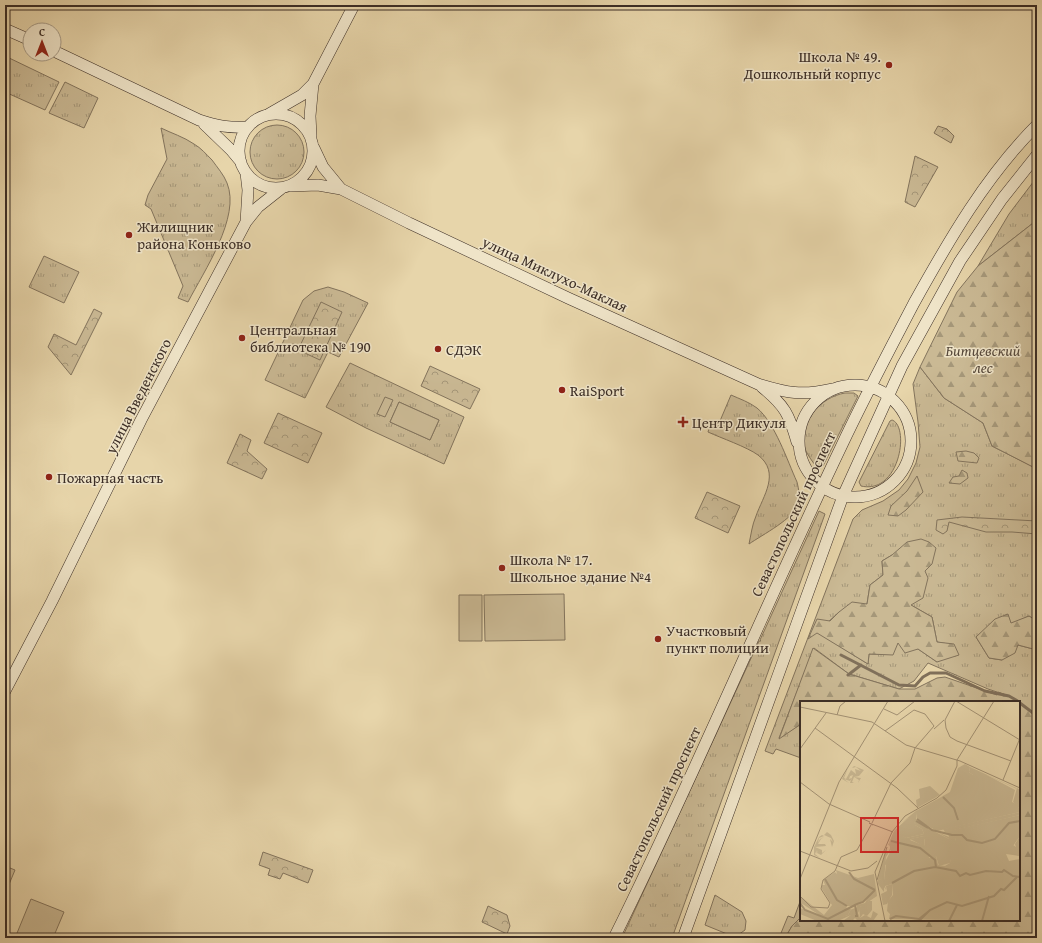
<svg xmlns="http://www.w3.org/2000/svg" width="1042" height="943" font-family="'Gentium Book Plus',serif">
  <defs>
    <pattern id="grass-tufts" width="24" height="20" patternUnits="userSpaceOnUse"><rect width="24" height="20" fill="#cab994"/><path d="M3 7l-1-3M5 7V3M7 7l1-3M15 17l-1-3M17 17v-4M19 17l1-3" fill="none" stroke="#a59779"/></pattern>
    <pattern id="forest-firs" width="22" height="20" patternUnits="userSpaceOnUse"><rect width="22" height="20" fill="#cab994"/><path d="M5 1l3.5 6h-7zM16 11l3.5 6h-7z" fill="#a59779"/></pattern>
    <pattern id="park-crowns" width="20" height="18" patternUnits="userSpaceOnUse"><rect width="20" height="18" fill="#cab994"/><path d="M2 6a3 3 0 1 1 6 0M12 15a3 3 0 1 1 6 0" fill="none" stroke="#a59779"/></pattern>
  </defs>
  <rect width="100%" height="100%" fill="#e7d5aa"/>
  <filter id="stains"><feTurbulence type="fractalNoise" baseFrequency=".005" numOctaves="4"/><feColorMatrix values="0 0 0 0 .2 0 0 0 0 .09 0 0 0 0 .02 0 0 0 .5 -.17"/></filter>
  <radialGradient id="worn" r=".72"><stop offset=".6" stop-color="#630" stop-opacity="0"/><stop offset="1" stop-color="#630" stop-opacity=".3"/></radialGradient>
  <path fill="url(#grass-tufts)" stroke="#83745d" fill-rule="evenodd" d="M 5,56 L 59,82 L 45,110 L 5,92 Z
    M 65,82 L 98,98 L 84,128 L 49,113 Z
    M250 152a27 27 0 1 1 54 0a27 27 0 1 1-54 0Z
    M 161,128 C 171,133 184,137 194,144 C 201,148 206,154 212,160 C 217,167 224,175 227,183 C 241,217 204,271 188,302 L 178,298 L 183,286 L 151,209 L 145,205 L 148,195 L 167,159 Z
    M 1037,177 L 1037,220 L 978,266 L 1009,214 Z
    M 44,256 L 79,272 L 64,303 L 29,287 Z
    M 328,287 L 344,292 L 368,303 L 339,357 L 328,352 L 305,398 L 265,380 L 303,300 L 314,291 Z
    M 350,363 L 464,417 L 444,464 L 366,428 L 326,407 ZM 399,402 L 439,420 L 430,440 L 390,422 Z
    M 920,367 L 944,398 L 983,423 L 992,446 L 1037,469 L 1037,621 L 1029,616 L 1011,624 L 1007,614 L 976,637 L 989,658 L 1002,660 L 1018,645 L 1037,650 L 1037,716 L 1016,700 L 1009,696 L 988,689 L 928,663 L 914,681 L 899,689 L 849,674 L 814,648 L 779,738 L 801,724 L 801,758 L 776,749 L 773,754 L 765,751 L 853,519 L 862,510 L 883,501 L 899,490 L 908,479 L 916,463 L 920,447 L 918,422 L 913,384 ZM 892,555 L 911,605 L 932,617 L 937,642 L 954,645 L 937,662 L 918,649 L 898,642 L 892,654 L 869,654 L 868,664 L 817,632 L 839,612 L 867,604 L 870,585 L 883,575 L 882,561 Z
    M 845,393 L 854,393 L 858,396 L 823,466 L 820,468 L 817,468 C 813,462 808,456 805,449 C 797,422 821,397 845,393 Z
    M 731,395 C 740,399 749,402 757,408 C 775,423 787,460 797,482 C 799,490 800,497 798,504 C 795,518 762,535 749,544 C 751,535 752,525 756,516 C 763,496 781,473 758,455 C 747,447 721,438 708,432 L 710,425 L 717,428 Z
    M 892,420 C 910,426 900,495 861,486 L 859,482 L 890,421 Z
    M 819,511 L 825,514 L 672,938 L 622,938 L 759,641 L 761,641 L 760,640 Z
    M 715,895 L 742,912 L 746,921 L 745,930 L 738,935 L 732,936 L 705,925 Z
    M 801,899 L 801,917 L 792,926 L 785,938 L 779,938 L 788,916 L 794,918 Z"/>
  <path fill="url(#forest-firs)" stroke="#83745d" d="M 1037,220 L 1037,469 L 992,446 L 983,423 L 944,398 L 920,367 L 957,292 L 978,266 Z
    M 966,451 L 974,453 L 979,458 L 977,463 L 958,461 L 956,452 Z
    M 962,470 L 967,473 L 968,478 L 960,484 L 949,483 L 953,477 L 959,476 Z
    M 917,476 L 923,492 L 906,510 L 898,516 L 888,515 L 891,506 L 907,491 Z
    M 921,539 L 929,542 L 936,548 L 932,564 L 925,571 L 928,578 L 923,598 L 911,605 L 932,617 L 937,642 L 954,644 L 959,655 L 937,662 L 918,649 L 905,653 L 898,643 L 893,655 L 869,654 L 868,664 L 817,633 L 808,639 L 817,619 L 830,621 L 839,612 L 852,602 L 867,604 L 870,585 L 883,575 L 882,561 L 892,555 L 907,542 Z
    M 1008,614 L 1011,623 L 1029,616 L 1037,621 L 1037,650 L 1018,645 L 1015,653 L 1002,660 L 989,658 L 976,637 L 995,619 Z
    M 813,648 L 849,674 L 899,689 L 915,689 L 937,678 L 945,677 L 997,695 L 998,692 L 1009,696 L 1019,702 L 801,702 L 801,724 L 779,739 Z
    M 1019,702 L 1037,716 L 1037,938 L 785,938 L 792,926 L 801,917 L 801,920 L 1019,920 Z"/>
  <path fill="url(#park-crowns)" stroke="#83745d" d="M 938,126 L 947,129 L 954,136 L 951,143 L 934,133 Z
    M 915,156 L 938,167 L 915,207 L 905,202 Z
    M 321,302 L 342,312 L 320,360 L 298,350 Z
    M 94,309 L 102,313 L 71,375 L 48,347 L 54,334 L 76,345 Z
    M 430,366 L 480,389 L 470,409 L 421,386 Z
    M 278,413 L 322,433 L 308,463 L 264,443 Z
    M 240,434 L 251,440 L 247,451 L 267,469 L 262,479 L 227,463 Z
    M 707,492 L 740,506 L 728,533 L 695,518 Z
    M 962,517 L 1037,521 L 1037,534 L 1012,532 L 986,532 L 949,522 L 947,531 L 943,534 L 936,530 L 937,520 Z
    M 263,852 L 313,870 L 308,883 L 283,873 L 280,879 L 268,875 L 270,869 L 259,865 Z
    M 5,866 L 15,870 L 5,894 Z
    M 488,906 L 507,915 L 510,926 L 507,934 L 482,922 Z"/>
  <path fill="#cab994" stroke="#83745d" d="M 385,397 L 393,400 L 385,417 L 377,414 Z
    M 399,402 L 439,420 L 430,440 L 390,422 Z
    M 564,594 L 565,640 L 485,641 L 484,595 Z
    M 459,595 L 482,595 L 482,641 L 459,641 Z
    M 31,899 L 64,912 L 53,938 L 15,938 Z"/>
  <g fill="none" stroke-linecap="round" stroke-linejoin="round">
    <path stroke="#80705a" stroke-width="3" d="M 841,655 L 899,685 L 915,686 L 923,677 L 930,673 L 946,673 L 985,691 L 1009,696 L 1016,700 L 1037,716
      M 848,675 L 861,665"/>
    <g stroke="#3c2e26" stroke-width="12">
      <path id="secondary" d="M 5,29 L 30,40
        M 54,51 L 199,120 C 217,126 229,128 248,127
        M239 151a37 37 0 1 1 74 0a37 37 0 1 1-74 0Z
        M 269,114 L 302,95 L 313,84 L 354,5
        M 204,124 L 231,150 L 241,162
        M 311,136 L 310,116 L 313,84
        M 314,148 L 323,167 L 341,189
        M 246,173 L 248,190 L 246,222
        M 290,186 L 318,185 L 341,189 L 409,223 L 568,298 L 758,384 C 787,393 802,396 832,389
        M799 441a56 56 0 1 1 112 0a56 56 0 1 1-112 0Z
        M 762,387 C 785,406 789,414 797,442
        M 5,691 L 52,601 L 141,420 L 246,222 L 258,207 L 282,188
        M 614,938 C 694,777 763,610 841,447 C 864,398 889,351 914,303 C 949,240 986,176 1037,125
        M 683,938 L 843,496 L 902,366 L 960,261 L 1002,199 L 1037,155"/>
    </g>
    <use href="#secondary" stroke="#efe4c8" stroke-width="11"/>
  </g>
  <g fill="#8f2418" stroke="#efe4c8" stroke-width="1.5">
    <circle cx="889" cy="65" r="4"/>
    <circle cx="129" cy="235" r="4"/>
    <circle cx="242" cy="338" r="4"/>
    <circle cx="438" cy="349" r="4"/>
    <circle cx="562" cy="390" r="4"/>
    <path d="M681 416h4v4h4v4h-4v4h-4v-4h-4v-4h4z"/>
    <circle cx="49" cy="477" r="4"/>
    <circle cx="502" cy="568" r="4"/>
    <circle cx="658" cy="639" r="4"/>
  </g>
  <g text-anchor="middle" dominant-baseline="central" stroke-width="3" stroke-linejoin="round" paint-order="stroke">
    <g font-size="15" fill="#3c2e26" stroke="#efe4c8" text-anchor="start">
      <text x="881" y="56" text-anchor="end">Школа № 49.<tspan x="881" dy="17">Дошкольный корпус</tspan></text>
      <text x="137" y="226">Жилищник<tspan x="137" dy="17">района Коньково</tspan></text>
      <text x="250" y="329">Центральная<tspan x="250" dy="17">библиотека № 190</tspan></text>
      <text x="446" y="349">СДЭК</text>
      <text x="570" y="390">RaiSport</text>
      <text x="692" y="422">Центр Дикуля</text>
      <text x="57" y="477">Пожарная часть</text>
      <text x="510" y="559">Школа № 17.<tspan x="510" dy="17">Школьное здание №4</tspan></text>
      <text x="666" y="630">Участковый<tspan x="666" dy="17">пункт полиции</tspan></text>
    </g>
    <g font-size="15" fill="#3c2e26" stroke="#efe4c8">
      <text transform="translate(555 274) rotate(25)">улица Миклухо-Маклая</text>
      <text transform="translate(138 396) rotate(-63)">улица Введенского</text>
      <text transform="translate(793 514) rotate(-65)">Севастопольский проспект</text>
      <text transform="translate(658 809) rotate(-65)">Севастопольский проспект</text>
    </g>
    <g font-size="15" font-style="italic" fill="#584a3c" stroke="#efe4c8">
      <text x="983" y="350">Битцевский<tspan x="983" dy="17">лес</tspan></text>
    </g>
  </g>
  <g transform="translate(800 701)">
    <rect width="220" height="220" fill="#e7d5aa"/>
    <path d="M 170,66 L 216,87 L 217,88 L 187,74 L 173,74 L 169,71 ZM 117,109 L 116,118 L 122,123 L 116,123 L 108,117 L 100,123 ZM 220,111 L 220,114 L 199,119 L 145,131 L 143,128 ZM 115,124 L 122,124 L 149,138 L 156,137 L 150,162 L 139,165 L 136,155 L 133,157 L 130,154 L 129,157 L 117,152 L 118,147 L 90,140 L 89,143 L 91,145 L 92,147 L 86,156 L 84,180 L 78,178 L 86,149 L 88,152 L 91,145 L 88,144 L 94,130 L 106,137 L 124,133 L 122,128 ZM 124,135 L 125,145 L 110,139 L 111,138 ZM 69,200 L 72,200 L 72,209 L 67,215 L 63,213 L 60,217 L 59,206 L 55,213 L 56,207 L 59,204 L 61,206 L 70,202 L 66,203 ZM 51,208 L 54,210 L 53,220 L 43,220 L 51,214 L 38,220 L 30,219 L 48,214 Z" fill="#cab994" fill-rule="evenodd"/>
    <path d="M 165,63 L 170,66 L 169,71 L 173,74 L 187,74 L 215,89 L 212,101 L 218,104 L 220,111 L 137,130 L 117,119 L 116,110 L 150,91 L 158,67 ZM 54,65 L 64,69 L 59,75 L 54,76 L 61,77 L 58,82 L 59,79 L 54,76 L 52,81 L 54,82 L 50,82 L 53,74 L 50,75 L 49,78 L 52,77 L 50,80 L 44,78 L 49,82 L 42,78 L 48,67 L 44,77 L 46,78 L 51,69 L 56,73 L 55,68 L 61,70 L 56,66 L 52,67 ZM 130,85 L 140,94 L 117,107 L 116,99 L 120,97 L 119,88 ZM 220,114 L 220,135 L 213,145 L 220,155 L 206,153 L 209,160 L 220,158 L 220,220 L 89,218 L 90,213 L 87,210 L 88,200 L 93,194 L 92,183 L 85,185 L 86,189 L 84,186 L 84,191 L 78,183 L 78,178 L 84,179 L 86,164 L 84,163 L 91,149 L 89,143 L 90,139 L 92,137 L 95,140 L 91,141 L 116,146 L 119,148 L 118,152 L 122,151 L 129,157 L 136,155 L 138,164 L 145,165 L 150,162 L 151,155 L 147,153 L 151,144 L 142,142 L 139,139 L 154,143 L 156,137 L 148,140 L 149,138 L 137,131 L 149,136 L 148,132 L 143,131 ZM 108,117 L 115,120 L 114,122 L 122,123 L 135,130 L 130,131 L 122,125 L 115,124 L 122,128 L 124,133 L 106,137 L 96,133 L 94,130 ZM 27,131 L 31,134 L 34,140 L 32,146 L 30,138 L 24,136 L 21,138 L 18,143 L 25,143 L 26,145 L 15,146 L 22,149 L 22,152 L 26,149 L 21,154 L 17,152 L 18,149 L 16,153 L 17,149 L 15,153 L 20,157 L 14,154 L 14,146 L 19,136 L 22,134 L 24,135 L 19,137 L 18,142 L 20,138 L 24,136 L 30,138 L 33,141 L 31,137 L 24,134 ZM 124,135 L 129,139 L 124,138 L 125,146 L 110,138 ZM 36,169 L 58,177 L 74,173 L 77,195 L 68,201 L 70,202 L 65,207 L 58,205 L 60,208 L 58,212 L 60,217 L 65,214 L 71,217 L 73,210 L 78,213 L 73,220 L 58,220 L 55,217 L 53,219 L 52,208 L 56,207 L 55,212 L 57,212 L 57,204 L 65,202 L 67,198 L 53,205 L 46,205 L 47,208 L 51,208 L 48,214 L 32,220 L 17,220 L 0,213 L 0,207 L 21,215 L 1,202 L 3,206 L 0,206 L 0,195 L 24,214 L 32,204 L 22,188 L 22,184 L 25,184 L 23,179 L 35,171 L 37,173 Z" fill="#cab994"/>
    <path d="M 217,87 L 220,89 L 220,108 L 213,101 ZM 220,135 L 220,155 L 207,152 L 213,144 L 216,146 L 215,143 ZM 92,183 L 92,194 L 87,203 L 83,204 L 81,193 L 87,190 L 86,185 Z" fill="#cab994"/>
    <path fill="none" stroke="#ad9c7d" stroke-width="2" d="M 143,96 L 154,107 L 158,119M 117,118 L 132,129 L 152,134 L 162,134 L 167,139 L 182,142 L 195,138 L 209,122 L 220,120M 116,120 L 128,127M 91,140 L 120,147 L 135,159 L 136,166M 49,171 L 54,178 L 75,189M 25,178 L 37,199 L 47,205M 92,182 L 114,170 L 135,166 L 156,170 L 160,175 L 166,172 L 170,174 L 186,170 L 202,171 L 204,169 L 213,175 L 220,176M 0,202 L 5,209 L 28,218 L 57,203M 57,203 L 63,201 L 75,189M 55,215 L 57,215 L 55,204M 90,218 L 96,215 L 119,218 L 129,210M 119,220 L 130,209 L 147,201 L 162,205 L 194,195 L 201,188 L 204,189 L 217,176M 149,220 L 157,204M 182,220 L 189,195"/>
    <path fill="none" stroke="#a39275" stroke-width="1" d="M 155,0 L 145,19 L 146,27 L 150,36 L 157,40 L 211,60M 156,0 L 220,39M 0,6 L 72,21 L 106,44 L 160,60 L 220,87M 84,8 L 97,14 L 115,0M 37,14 L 40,5 L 46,0M 15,27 L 97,87 L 118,107M 134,28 L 144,19M 0,48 L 26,12M 203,79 L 220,37M 0,81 L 29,103 L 70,121M 72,122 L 91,82 L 110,62 L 115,47 L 134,25 L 125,13 L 114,9 L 85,30M 73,124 L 69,122 L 93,131M 0,150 L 51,170 L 68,167 L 77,160M 0,178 L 39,81 L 88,0M 77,179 L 87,146M 0,195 L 11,206 L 28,207 L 30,202 L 21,188 L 23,179 L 35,170 L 41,156 L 57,149 L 71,124M 85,220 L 75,171 L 92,131 L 105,115 L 137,97 L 146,89 L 157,65 L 157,59 L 194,0"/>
    <path fill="#d62828" fill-opacity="0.15" stroke="#d62828" stroke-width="2" d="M 61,117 L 98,117 L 98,151 L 61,151 Z"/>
    <rect width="220" height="220" fill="none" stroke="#3c2e26" stroke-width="2"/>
  </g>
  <rect width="1042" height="943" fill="none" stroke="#e7d5aa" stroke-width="20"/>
  <rect x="6" y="6" width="1030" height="931" fill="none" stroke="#3c2e26" stroke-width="2"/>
  <rect x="10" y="10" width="1022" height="923" fill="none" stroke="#3c2e26"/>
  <g transform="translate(42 42)"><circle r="19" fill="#efe4c8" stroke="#a79b87"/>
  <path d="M0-3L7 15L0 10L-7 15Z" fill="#8f2418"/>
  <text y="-6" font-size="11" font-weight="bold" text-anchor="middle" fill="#3c2e26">С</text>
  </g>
  <rect width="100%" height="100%" filter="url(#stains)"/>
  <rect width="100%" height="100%" fill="url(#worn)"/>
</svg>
